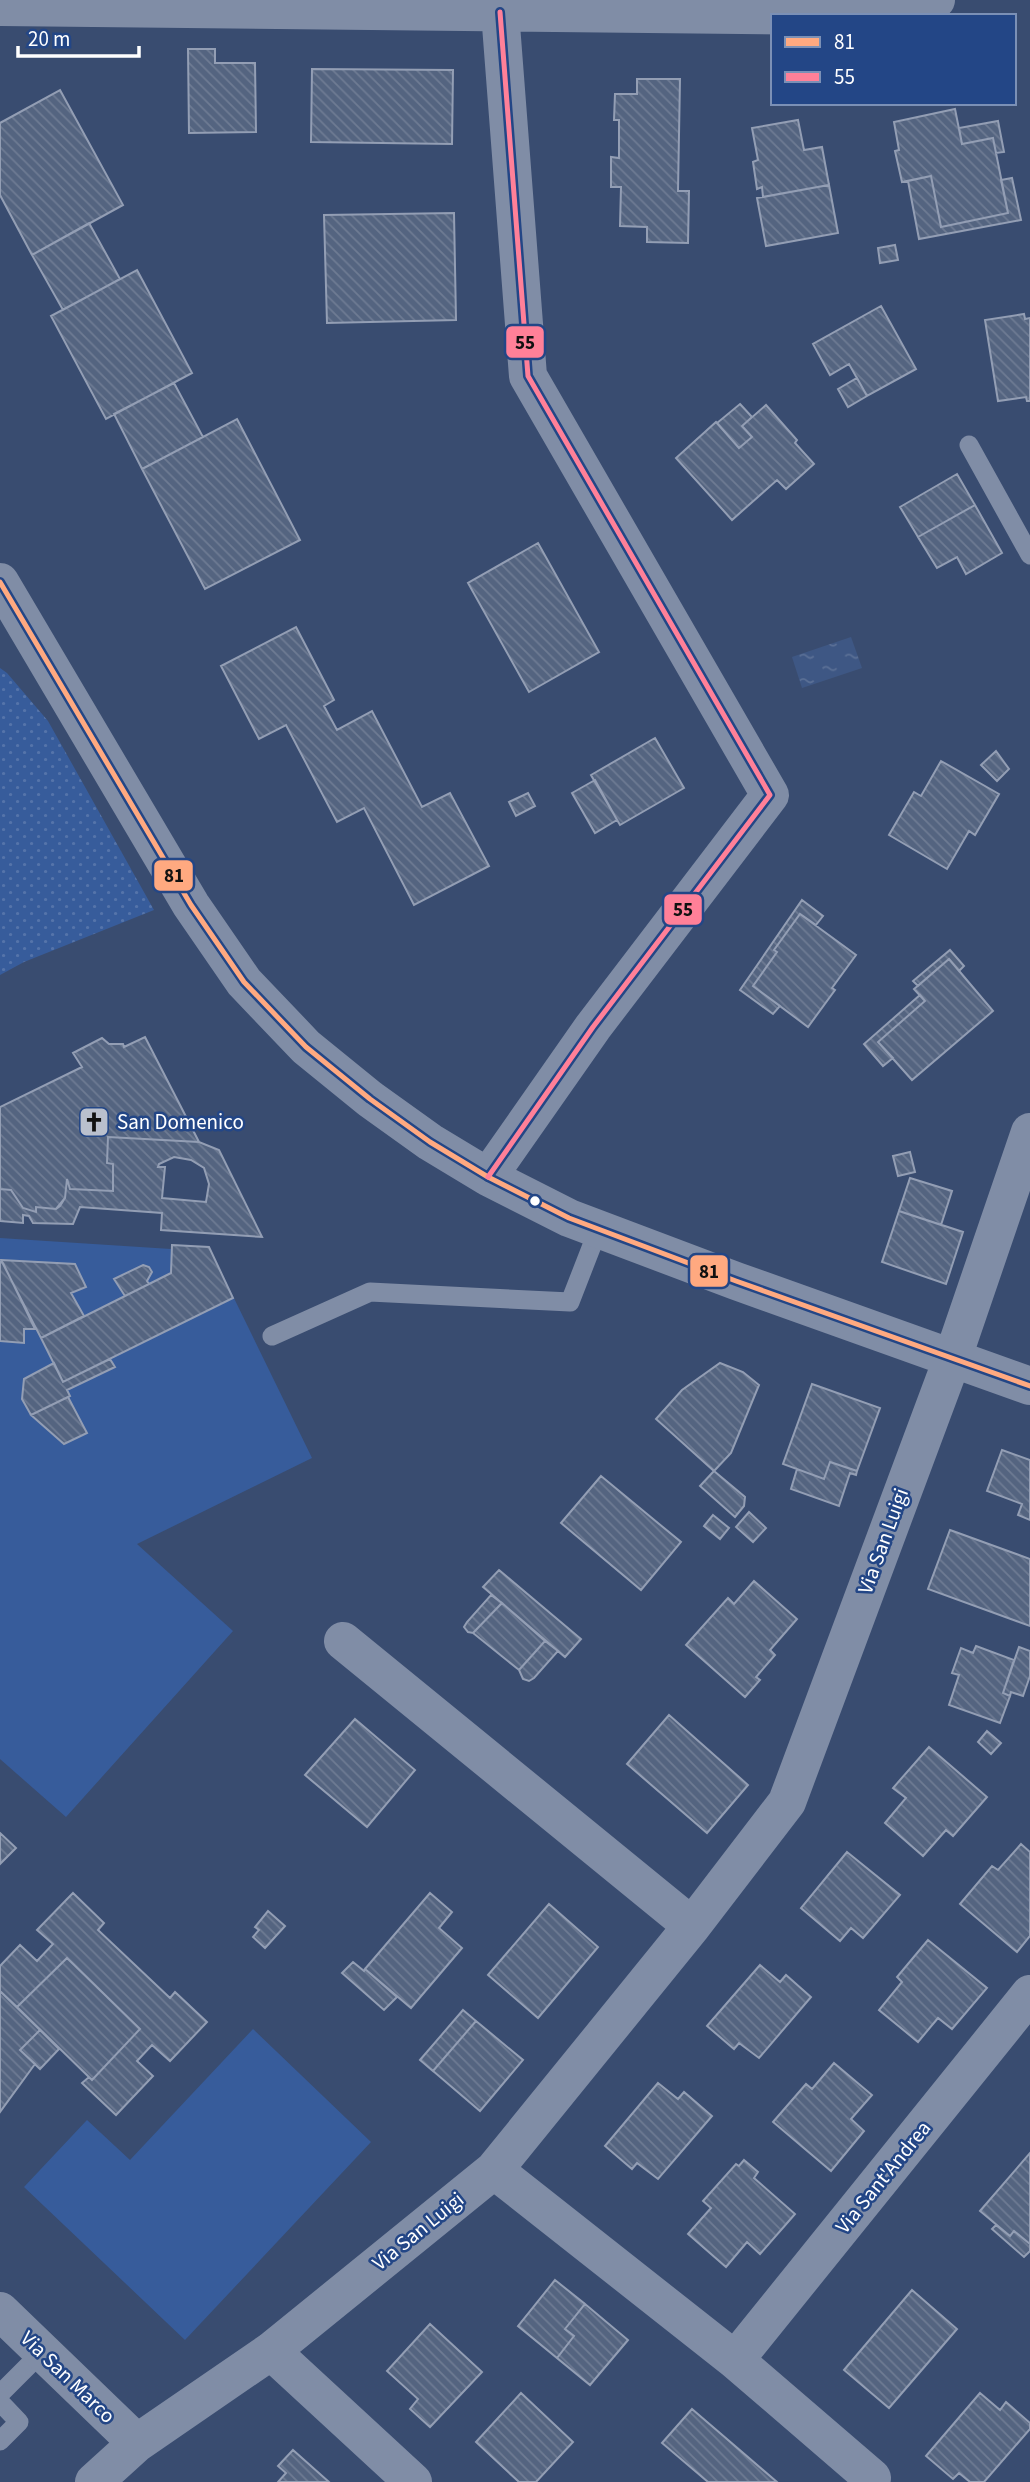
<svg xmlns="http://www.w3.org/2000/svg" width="1030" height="2482" font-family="'Source Sans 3',sans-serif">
  <defs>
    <pattern id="green-dots" width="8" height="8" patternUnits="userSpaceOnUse" patternTransform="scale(1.75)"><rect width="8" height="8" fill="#375c9b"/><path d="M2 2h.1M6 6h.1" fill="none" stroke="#5574aa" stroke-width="1.8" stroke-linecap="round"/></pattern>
    <pattern id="water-ripples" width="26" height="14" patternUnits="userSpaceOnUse" patternTransform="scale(1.75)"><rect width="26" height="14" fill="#3e5784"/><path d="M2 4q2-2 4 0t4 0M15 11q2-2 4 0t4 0" fill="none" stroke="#5b7096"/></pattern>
    <pattern id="building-back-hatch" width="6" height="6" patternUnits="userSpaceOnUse" patternTransform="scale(1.75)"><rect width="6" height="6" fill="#546480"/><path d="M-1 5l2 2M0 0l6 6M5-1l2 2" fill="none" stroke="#6e7b93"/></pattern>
  </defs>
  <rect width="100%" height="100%" fill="#394c70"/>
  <path fill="url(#green-dots)" d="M 0,668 L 7,673 L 48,721 L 154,910 L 24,962 L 0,975 Z"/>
  <path fill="#375c9b" d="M 0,1238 L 171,1249 L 172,1245 L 209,1247 L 312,1458 L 137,1544 L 233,1631 L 66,1817 L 0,1759 Z
    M 253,2029 L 371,2142 L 185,2340 L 24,2187 L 87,2120 L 130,2160 Z"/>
  <path fill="url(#water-ripples)" d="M 851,637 L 862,668 L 802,688 L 792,657 Z"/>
  <path fill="url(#building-back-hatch)" stroke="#939eb4" stroke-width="2" fill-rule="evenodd" d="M 188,49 L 215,49 L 215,63 L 255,63 L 256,132 L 189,133 Z
    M 312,69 L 453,70 L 452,144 L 311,142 Z
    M 637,79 L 680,79 L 678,191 L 689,191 L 688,243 L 647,242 L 647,227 L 620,226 L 621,187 L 611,187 L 611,157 L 619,158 L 619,120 L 614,120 L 615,94 L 637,94 Z
    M 60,90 L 123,205 L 32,255 L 0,195 L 0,123 Z
    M 955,109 L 962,144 L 993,138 L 1008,213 L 941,227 L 931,176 L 902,182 L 895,151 L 899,150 L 894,122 Z
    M 798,120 L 804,150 L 822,147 L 829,185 L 763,197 L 762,187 L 757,189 L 753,162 L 758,160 L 752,128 Z
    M 998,121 L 1004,152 L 996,153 L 993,138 L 962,144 L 959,128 Z
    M 931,176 L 941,227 L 1008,213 L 1001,180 L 1012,178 L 1021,220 L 919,239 L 908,181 Z
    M 829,185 L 838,233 L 766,246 L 757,198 Z
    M 454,213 L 456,320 L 327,323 L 324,215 Z
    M 89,223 L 120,279 L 63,310 L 32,255 Z
    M 895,245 L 898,260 L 880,263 L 878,248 Z
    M 137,270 L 192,373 L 106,419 L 51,316 Z
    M 881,306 L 916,369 L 867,396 L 849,364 L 830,375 L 813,344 Z
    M 1024,314 L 1025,319 L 1030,318 L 1030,401 L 1027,401 L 1026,397 L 998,401 L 985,320 Z
    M 857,378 L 867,396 L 848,407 L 838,389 Z
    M 174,383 L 203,437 L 142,469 L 114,414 Z
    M 740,404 L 752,417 L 742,426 L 752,437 L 739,448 L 717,423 Z
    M 766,405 L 797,440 L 795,443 L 814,464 L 786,489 L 777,480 L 732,520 L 676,458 L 716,422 L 739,448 L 752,437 L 742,426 Z
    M 237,419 L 300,540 L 205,589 L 142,469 Z
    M 957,474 L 975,505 L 918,537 L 900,507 Z
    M 975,505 L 1002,553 L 966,574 L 957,557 L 937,568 L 918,537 Z
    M 538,543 L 599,652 L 529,692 L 468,583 Z
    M 296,627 L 334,700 L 324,706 L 337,730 L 372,711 L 422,807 L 450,793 L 489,866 L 414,905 L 364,808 L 337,822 L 286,725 L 259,739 L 221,666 Z
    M 655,738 L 684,788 L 620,825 L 591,775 Z
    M 996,751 L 1009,769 L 997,781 L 981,765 Z
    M 941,761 L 999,794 L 975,835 L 969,831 L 947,869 L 889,835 L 914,792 L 921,796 Z
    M 595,780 L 617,820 L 595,833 L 572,793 Z
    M 528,793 L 535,806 L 516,816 L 509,802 Z
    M 802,900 L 823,916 L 816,925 L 800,914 L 774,950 L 777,952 L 753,986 L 780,1006 L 773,1014 L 740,990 Z
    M 800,914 L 856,955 L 832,988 L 835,990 L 808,1027 L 753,986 L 777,952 L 774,950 Z
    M 950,950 L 964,966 L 959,971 L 949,959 L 918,986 L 913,981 Z
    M 949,959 L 993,1011 L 912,1080 L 878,1042 L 925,1001 L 914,989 Z
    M 920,995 L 925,1001 L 878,1042 L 893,1058 L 883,1066 L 864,1044 Z
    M 145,1037 L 199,1142 L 108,1137 L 107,1163 L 113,1164 L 113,1191 L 70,1189 L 67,1179 L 65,1198 L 56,1209 L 36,1207 L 36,1212 L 23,1208 L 11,1190 L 0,1189 L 0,1107 L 82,1067 L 73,1053 L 102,1038 L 109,1044 L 123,1044 L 124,1047 Z
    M 108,1137 L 199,1142 L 219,1150 L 262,1237 L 161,1230 L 162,1213 L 80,1207 L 73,1224 L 33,1223 L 29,1216 L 23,1215 L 23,1223 L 0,1221 L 0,1189 L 11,1190 L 23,1208 L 36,1212 L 36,1207 L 56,1209 L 60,1206 L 65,1198 L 67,1179 L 70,1189 L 113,1191 L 113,1164 L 107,1163 ZM 174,1157 L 191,1160 L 204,1168 L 209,1184 L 206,1202 L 162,1198 L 165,1167 L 158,1167 L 159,1164 Z
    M 910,1152 L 915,1172 L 898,1176 L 893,1156 Z
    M 910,1178 L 952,1191 L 941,1225 L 899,1211 Z
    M 899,1211 L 963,1232 L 946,1284 L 882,1262 Z
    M 172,1245 L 209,1247 L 233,1298 L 63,1382 L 41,1338 L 171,1273 Z
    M 1,1260 L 75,1264 L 86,1287 L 71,1293 L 84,1316 L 41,1338 Z
    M 0,1262 L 3,1263 L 35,1329 L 24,1329 L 24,1343 L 0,1341 Z
    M 143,1265 L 149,1267 L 152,1272 L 147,1281 L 149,1284 L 125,1296 L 114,1279 Z
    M 110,1359 L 115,1367 L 67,1390 L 70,1396 L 31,1415 L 22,1399 L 24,1379 L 54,1363 L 63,1382 Z
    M 720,1363 L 743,1372 L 759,1385 L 731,1453 L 714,1471 L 656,1419 L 682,1390 Z
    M 812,1384 L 880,1408 L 857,1471 L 830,1462 L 824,1479 L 783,1464 Z
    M 68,1397 L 87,1433 L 64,1444 L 31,1415 Z
    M 1002,1450 L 1030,1460 L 1030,1520 L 1018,1515 L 1022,1504 L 987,1491 Z
    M 830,1462 L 857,1471 L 856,1475 L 850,1473 L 839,1506 L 791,1489 L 797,1469 L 824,1479 Z
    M 714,1471 L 745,1497 L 744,1506 L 735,1517 L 700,1486 Z
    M 601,1476 L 681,1542 L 641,1590 L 561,1523 Z
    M 749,1512 L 766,1528 L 753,1542 L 736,1527 Z
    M 713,1515 L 729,1528 L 720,1539 L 704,1526 Z
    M 950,1530 L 1030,1559 L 1030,1626 L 928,1589 Z
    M 499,1570 L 581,1639 L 565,1657 L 483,1587 Z
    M 754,1581 L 797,1619 L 770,1650 L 775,1655 L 756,1677 L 760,1680 L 745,1697 L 686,1645 L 728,1598 L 734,1604 Z
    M 491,1595 L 502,1603 L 473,1633 L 468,1632 L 464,1627 L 467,1622 Z
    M 502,1603 L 545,1641 L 519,1670 L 473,1633 Z
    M 545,1641 L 558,1651 L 534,1678 L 529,1681 L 523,1679 L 519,1670 Z
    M 976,1646 L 1014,1660 L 1003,1693 L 1010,1696 L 1000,1723 L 949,1705 L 959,1675 L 952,1673 L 961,1648 L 973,1653 Z
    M 1019,1647 L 1030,1651 L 1030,1676 L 1023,1696 L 1011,1692 L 1010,1696 L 1003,1693 Z
    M 669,1715 L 748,1785 L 707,1833 L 627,1764 Z
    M 355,1719 L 415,1770 L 367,1827 L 305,1775 Z
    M 987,1731 L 1001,1743 L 991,1754 L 978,1742 Z
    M 929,1747 L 987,1797 L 953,1836 L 946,1830 L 923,1856 L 885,1823 L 906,1798 L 893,1788 Z
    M 0,1833 L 16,1848 L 0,1864 Z
    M 1021,1844 L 1030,1852 L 1030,1936 L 1017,1952 L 960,1904 L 992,1866 L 998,1870 Z
    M 847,1852 L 900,1895 L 863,1938 L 851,1928 L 840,1941 L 801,1908 Z
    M 73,1893 L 104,1923 L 98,1930 L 170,1998 L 175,1992 L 207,2022 L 170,2061 L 152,2045 L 137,2061 L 153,2076 L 116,2115 L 82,2083 L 89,2077 L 92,2080 L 140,2029 L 67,1958 L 17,2007 L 0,1991 L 0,1966 L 20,1945 L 37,1961 L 53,1944 L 37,1930 Z
    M 430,1893 L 452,1912 L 439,1928 L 462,1948 L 411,2008 L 365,1969 Z
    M 549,1904 L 598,1947 L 538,2018 L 488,1975 Z
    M 268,1911 L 285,1926 L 265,1948 L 253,1937 L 259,1930 L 255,1927 Z
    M 928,1940 L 987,1988 L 952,2029 L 938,2018 L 918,2042 L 879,2010 L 902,1982 L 897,1977 Z
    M 67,1958 L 140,2029 L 92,2080 L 17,2007 Z
    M 353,1962 L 364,1971 L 365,1969 L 397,1997 L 384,2010 L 342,1973 Z
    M 760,1965 L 780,1982 L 786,1975 L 811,1997 L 759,2058 L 739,2043 L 734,2049 L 707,2026 Z
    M 0,1991 L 40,2030 L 20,2050 L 35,2064 L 0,2112 Z
    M 463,2010 L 476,2021 L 433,2071 L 420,2060 Z
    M 476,2021 L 523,2060 L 480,2111 L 433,2071 Z
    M 40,2030 L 59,2049 L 40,2069 L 20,2050 Z
    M 834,2063 L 872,2095 L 851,2119 L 864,2131 L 831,2171 L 773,2122 L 806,2084 L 812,2089 Z
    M 658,2083 L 678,2099 L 684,2092 L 712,2116 L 658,2179 L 637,2163 L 632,2169 L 605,2146 Z
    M 1030,2153 L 1030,2244 L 1014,2231 L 1010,2236 L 980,2211 Z
    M 744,2160 L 758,2172 L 754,2178 L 795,2214 L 760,2254 L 747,2242 L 726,2267 L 688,2234 L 711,2208 L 703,2201 L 736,2164 L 739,2166 Z
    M 996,2225 L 1010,2236 L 1014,2231 L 1030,2244 L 1030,2251 L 1024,2257 L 992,2229 Z
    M 555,2280 L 585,2304 L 565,2329 L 574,2336 L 557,2358 L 518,2326 Z
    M 912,2290 L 957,2329 L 889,2408 L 844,2370 Z
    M 585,2304 L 628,2340 L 590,2385 L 557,2358 L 574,2336 L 565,2329 Z
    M 430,2324 L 482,2372 L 430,2427 L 410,2409 L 418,2399 L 387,2371 Z
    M 521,2393 L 573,2442 L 536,2482 L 519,2482 L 476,2442 Z
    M 980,2393 L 1000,2410 L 1006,2402 L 1030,2423 L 1030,2429 L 984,2482 L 970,2482 L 959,2473 L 953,2479 L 926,2456 Z
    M 692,2409 L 777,2482 L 708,2482 L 662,2443 Z
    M 293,2450 L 329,2482 L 278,2482 L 286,2473 L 278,2466 Z"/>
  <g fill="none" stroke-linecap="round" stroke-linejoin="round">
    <path stroke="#808da6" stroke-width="19" d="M 969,445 L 1030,555
      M 272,1336 L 370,1292 L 570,1302 L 598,1230
      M 0,2394 L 42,2352
      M 0,2402 L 19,2422 L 0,2441"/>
    <path stroke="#808da6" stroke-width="38" d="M 0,7 L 839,16
      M 847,16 L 936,0
      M 0,582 L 191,905 L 244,982 L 306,1047 L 370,1099 L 430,1142 L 488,1177 L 569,1218 L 736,1281 L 1030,1386
      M 488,1177 L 593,1027 L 770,795 L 528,376 L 500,12
      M 343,1641 L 692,1926
      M 494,2170 L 735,2360 L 872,2478
      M 0,2311 L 137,2443
      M 271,2351 L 413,2482
      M 735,2360 L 1030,1994
      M 94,2482 L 137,2443 L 271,2351 L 494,2170 L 692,1926 L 787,1802 L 953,1357 L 1030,1132"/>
    <g stroke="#234686" stroke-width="10">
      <path id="bus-1" d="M 0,582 L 191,905 L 244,982 L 306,1047 L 370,1099 L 430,1142 L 488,1177 L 569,1218 L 736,1281 L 1030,1386"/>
    </g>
    <g stroke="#234686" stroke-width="10">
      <path id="bus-2" d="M 488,1177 L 593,1027 L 770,795 L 528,376 L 500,12"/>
    </g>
    <use href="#bus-1" stroke="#ffa980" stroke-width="5"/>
    <use href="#bus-2" stroke="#ff8098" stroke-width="5"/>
  </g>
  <defs>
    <g id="church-square" transform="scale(1.575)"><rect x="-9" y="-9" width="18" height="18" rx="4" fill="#bac0cd" stroke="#234686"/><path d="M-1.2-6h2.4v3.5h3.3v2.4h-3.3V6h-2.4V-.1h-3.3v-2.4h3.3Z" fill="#111"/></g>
  </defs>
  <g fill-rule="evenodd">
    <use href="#church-square" x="94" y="1122"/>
  </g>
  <circle fill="#fff" stroke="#234686" stroke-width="2.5" cx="535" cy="1201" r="6"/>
  <g text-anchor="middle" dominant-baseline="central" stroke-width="5" stroke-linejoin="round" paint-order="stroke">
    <g font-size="21" fill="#fff" stroke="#234686" text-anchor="start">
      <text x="117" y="1122">San Domenico</text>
    </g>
    <g font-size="21" fill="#fff" stroke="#234686">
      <text transform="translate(883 1541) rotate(-70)">Via San Luigi</text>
      <text transform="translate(883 2177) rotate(-51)">Via Sant'Andrea</text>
      <text transform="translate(418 2231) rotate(-39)">Via San Luigi</text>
      <text transform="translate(68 2377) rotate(44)">Via San Marco</text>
    </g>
  </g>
  <g stroke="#234686" stroke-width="2.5">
    <rect x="505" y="325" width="40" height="34" rx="7" fill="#ff8098"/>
    <rect x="153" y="859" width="41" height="33" rx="7" fill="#ffa980"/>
    <rect x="663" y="893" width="40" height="33" rx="7" fill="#ff8098"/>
    <rect x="689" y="1254" width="40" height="34" rx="7" fill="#ffa980"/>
  </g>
  <g font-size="19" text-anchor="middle" font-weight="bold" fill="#111">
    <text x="525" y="349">55</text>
    <text x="174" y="882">81</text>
    <text x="683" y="916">55</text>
    <text x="709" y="1278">81</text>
  </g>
  <rect x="771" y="14" width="245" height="91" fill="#234686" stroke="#7b90b6" stroke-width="2"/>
  <rect x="785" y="37" width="35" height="10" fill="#ffa980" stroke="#7b90b6" stroke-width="2"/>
  <text x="834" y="49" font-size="21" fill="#ffffff">81</text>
  <rect x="785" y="72" width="35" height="10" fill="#ff8098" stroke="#7b90b6" stroke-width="2"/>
  <text x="834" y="84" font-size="21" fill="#ffffff">55</text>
  <path d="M18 46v10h121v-10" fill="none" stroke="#ffffff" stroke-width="3.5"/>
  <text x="28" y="46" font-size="21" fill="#ffffff" stroke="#234686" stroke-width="5" paint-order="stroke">20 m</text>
</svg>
